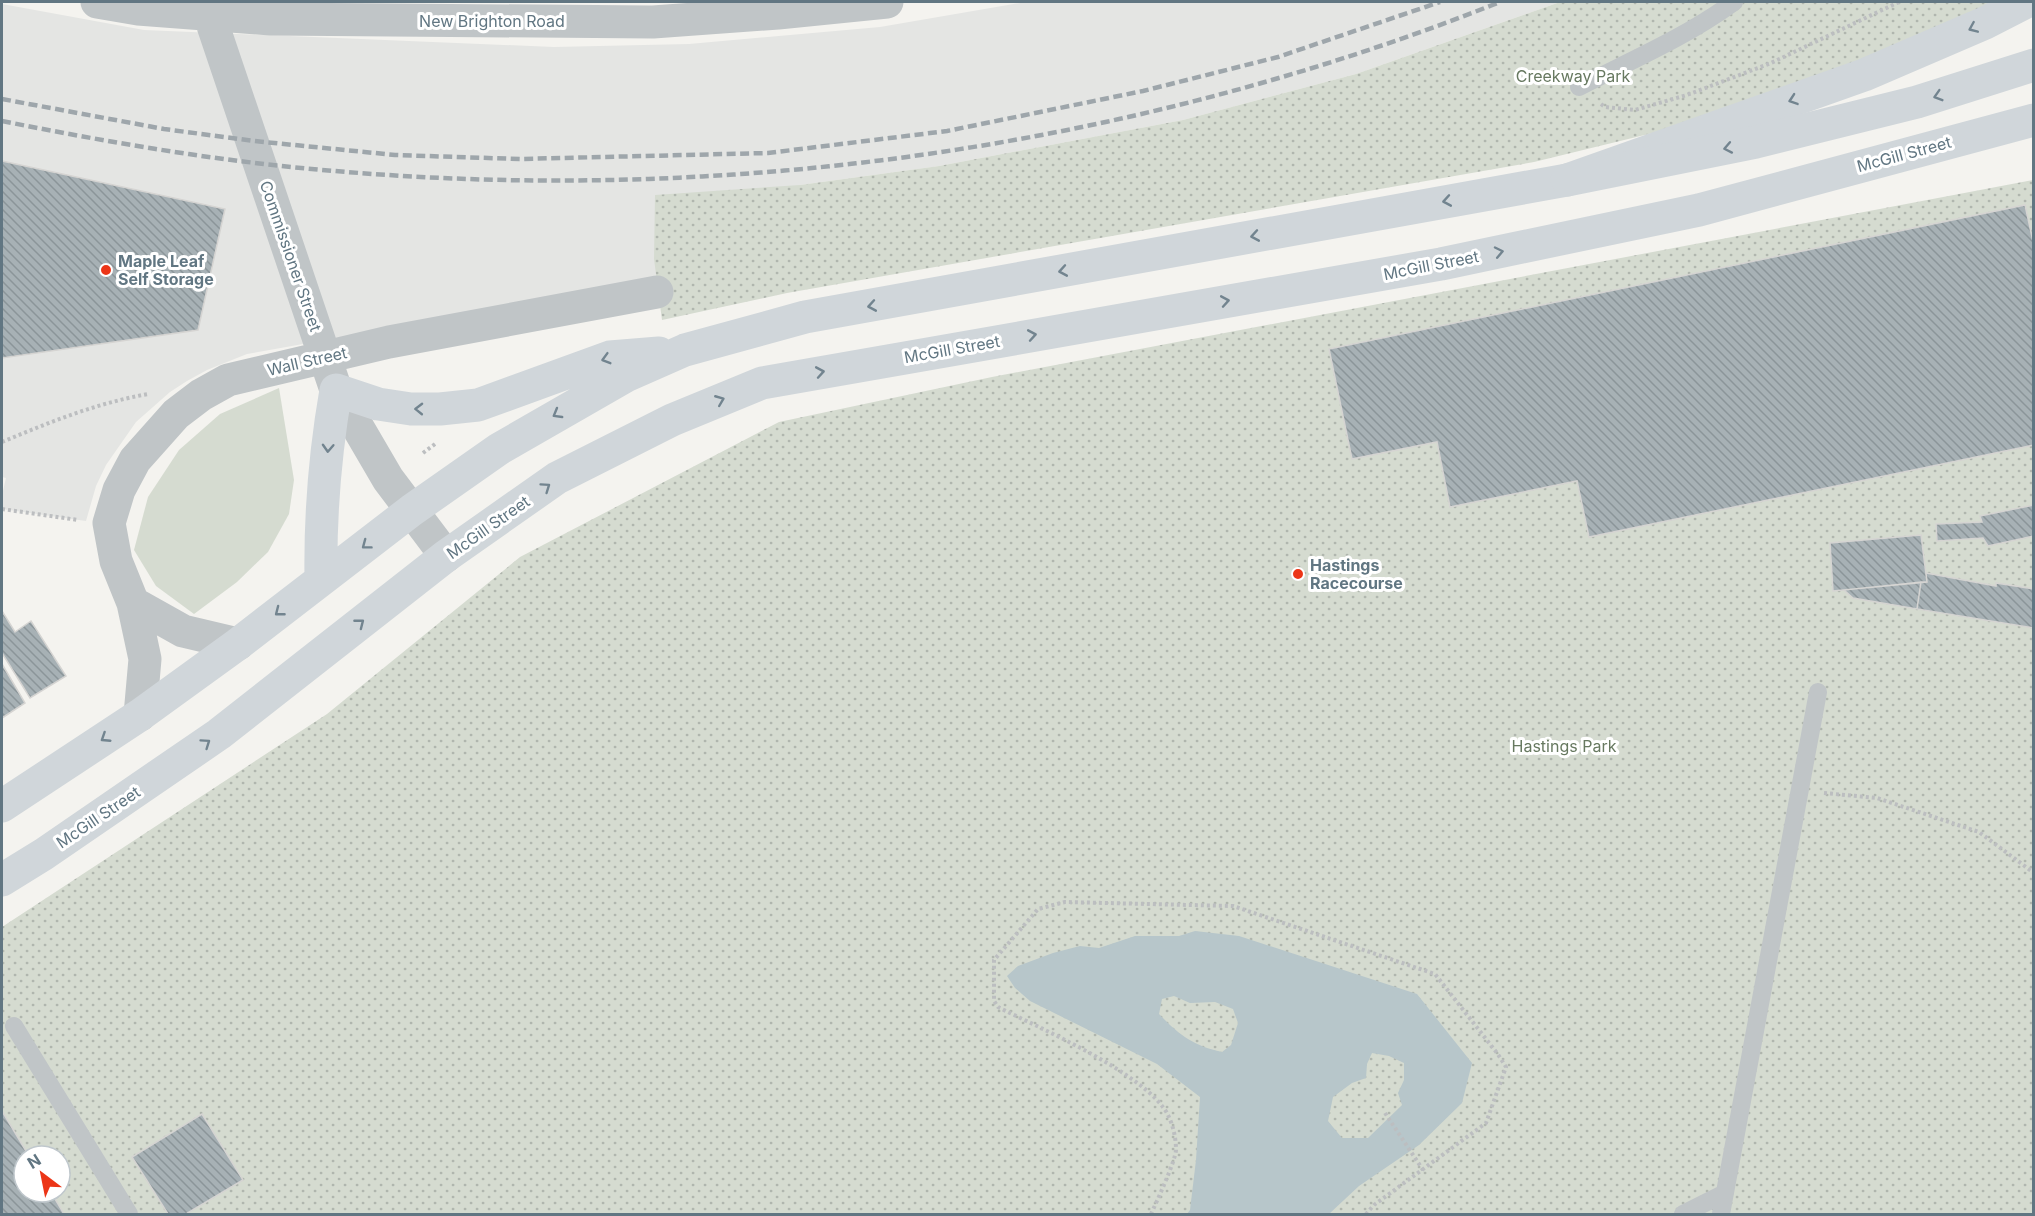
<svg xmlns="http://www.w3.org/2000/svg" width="2035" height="1216" font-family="Inter,sans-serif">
  <defs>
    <pattern id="park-dots" width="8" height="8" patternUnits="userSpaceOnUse" patternTransform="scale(1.5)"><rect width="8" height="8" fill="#d5dbd0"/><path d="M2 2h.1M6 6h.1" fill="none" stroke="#b0b6ae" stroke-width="1.8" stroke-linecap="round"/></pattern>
    <pattern id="building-back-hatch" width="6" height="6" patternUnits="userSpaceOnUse" patternTransform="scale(1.5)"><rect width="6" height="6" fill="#a7b1b5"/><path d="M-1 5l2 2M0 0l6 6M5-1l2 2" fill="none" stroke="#8b9599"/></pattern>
  </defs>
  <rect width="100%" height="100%" fill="#f4f3ef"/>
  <path fill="#e4e5e3" d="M 1026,2 L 1560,2 L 1356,74 L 1183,120 L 939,166 L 800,185 L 656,281 L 247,354 L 207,370 L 187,381 L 170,392 L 136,422 L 106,465 L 96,486 L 86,521 L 2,509 L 2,495 L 6,478 L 2,477 L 2,4 L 144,30 L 554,47 L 689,44 L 880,27 Z"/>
  <path fill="#d5dbd0" d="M 279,388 L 294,480 L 289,514 L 268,552 L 237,582 L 194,614 L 156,586 L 134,550 L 148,497 L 179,450 L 220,414 Z"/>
  <path fill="url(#park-dots)" fill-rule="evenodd" d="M 1560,2 L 1993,2 L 1939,29 L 1706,120 L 1534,162 L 787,293 L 662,320 L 654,259 L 655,195 L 800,185 L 939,166 L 1183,120 L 1356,74 Z
    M 2033,180 L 2033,1214 L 2,1214 L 2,927 L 327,714 L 520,557 L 779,422 L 992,377 ZM 24,1156 L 60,1156 L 60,1192 L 24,1192 Z"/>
  <path fill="#b7c6ca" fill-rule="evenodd" d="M 1195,931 L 1239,936 L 1417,994 L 1472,1063 L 1462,1103 L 1419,1145 L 1359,1186 L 1329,1214 L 1187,1214 L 1190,1210 L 1196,1160 L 1200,1097 L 1157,1064 L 1030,1001 L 1015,988 L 1007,976 L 1018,966 L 1053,953 L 1080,946 L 1099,948 L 1135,936 L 1179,936 ZM 1174,996 L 1190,1003 L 1215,1002 L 1233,1009 L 1238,1023 L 1231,1045 L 1222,1052 C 1194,1046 1179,1035 1159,1014 L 1162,999 ZM 1372,1053 L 1389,1056 L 1404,1063 L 1404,1080 L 1398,1093 L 1402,1105 L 1368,1138 L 1342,1138 L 1328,1121 L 1333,1097 L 1352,1083 L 1366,1078 L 1367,1064 Z"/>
  <path fill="url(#building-back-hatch)" stroke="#d5d4d2" stroke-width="1.5" d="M 2,161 L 225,209 L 198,330 L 2,358 Z
    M 2025,205 L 2034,246 L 2034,445 L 1589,537 L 1577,481 L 1450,507 L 1437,442 L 1352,459 L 1329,349 Z
    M 2034,505 L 2034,536 L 1988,546 L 1983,538 L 1937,541 L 1936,524 L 1982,522 L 1980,516 Z
    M 1921,535 L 1927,582 L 1833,591 L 1830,543 Z
    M 1926,573 L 1996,586 L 1996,583 L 2034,589 L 2034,628 L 1917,609 L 1921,582 L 1927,582 Z
    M 1921,582 L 1917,609 L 1853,598 L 1844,590 Z
    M 2,611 L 15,632 L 31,621 L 66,676 L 30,698 L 2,653 Z
    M 2,664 L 25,703 L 2,718 Z
    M 2,1111 L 29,1156 L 24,1156 L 24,1192 L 51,1192 L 64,1214 L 2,1214 Z
    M 202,1114 L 243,1180 L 186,1214 L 168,1214 L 132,1157 Z"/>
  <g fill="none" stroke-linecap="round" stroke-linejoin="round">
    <path stroke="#bcbec0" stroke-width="4" stroke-dasharray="3 3" stroke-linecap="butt" d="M 1601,104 L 1605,107 L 1635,110 L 1687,95 L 1771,63 L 1899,2
      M 2,442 C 50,422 97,403 148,394
      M 423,453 L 435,444 L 435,441
      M 2,509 L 78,520
      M 1824,793 L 1877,798 L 1979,832 L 2034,873
      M 1385,1113 L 1423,1170
      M 1151,1214 C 1157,1201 1175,1162 1176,1150 C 1176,1138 1173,1125 1168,1115 C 1147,1074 1041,1029 998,1007 L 994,1001 L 994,960 L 1038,909 L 1065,902 L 1233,906 L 1435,974 L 1497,1053 L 1506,1067 L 1486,1123 L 1374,1205 L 1366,1214"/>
    <path stroke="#c0c5c7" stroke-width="18" d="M 1579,87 C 1632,60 1686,37 1734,2
      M 14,1026 L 129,1214
      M 1683,1214 L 1725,1193
      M 1721,1214 L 1818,692"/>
    <path stroke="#c0c5c7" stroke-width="33" d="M 97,2 L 138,9 L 271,19 L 653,22 L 778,13 L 887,2
      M 205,2 L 336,390 L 388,479 L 446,556
      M 133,603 L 183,631 L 238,644
      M 140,715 L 145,659 L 133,603 L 116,561 L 109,523 L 119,490 L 135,460 L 176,414 L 201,395 L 228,380 L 389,342 L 657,292"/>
    <path stroke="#d0d6da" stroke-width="33" d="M 321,580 C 320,517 325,453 336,390 L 378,404 L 411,409 L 440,409 L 478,405 L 610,357 L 659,353
      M 2,806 L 140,715 L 238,644 L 412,510 L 499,449 L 626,376 L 685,350 L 805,317 L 1567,180 L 1864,75 L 1985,23 L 2026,2
      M 2,880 L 44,854 L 219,734 L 446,556 L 557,478 L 672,420 L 762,383 L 1441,264 L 1699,210 L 2034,120"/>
    <path stroke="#d0d6da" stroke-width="33" d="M 1567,180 L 1756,142 L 1917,102 L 2034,65"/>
    <path stroke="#9ea6ab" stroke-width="4.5" stroke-dasharray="9 4.5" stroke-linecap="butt" d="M 2,99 L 164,129 L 254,141 L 395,155 L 520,159 L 768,153 L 947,131 L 1143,91 L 1278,57 L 1440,2
      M 2,121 C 112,143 223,162 335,171 C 729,205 1133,148 1500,2"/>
  </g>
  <defs><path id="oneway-chevron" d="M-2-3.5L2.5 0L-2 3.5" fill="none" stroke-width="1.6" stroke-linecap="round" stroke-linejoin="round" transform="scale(1.5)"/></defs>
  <g stroke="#72848f">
    <use href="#oneway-chevron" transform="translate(1973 28) rotate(157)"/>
    <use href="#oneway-chevron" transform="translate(1938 96) rotate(163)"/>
    <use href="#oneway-chevron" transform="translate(1793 100) rotate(161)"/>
    <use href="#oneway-chevron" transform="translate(1728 148) rotate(169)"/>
    <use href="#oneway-chevron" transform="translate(1447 201) rotate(170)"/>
    <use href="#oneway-chevron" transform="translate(1255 236) rotate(170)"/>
    <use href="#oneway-chevron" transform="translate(1499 252) rotate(-12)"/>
    <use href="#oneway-chevron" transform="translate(1063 271) rotate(170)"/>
    <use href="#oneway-chevron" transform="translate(1225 301) rotate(-10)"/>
    <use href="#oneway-chevron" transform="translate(872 306) rotate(170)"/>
    <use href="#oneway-chevron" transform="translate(1032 335) rotate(-10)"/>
    <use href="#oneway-chevron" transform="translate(606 359) rotate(164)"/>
    <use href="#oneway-chevron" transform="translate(820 372) rotate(-10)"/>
    <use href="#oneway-chevron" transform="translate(720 400) rotate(-22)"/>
    <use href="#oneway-chevron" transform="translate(419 409) rotate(-179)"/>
    <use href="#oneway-chevron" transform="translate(557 414) rotate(150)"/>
    <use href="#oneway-chevron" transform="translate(328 448) rotate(93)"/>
    <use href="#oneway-chevron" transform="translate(546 487) rotate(-35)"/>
    <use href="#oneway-chevron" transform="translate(366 545) rotate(143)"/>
    <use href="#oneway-chevron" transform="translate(279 612) rotate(142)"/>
    <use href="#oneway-chevron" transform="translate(360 623) rotate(-38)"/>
    <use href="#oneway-chevron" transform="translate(105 738) rotate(147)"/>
    <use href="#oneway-chevron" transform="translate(206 743) rotate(-35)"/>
  </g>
  <g fill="#ec3517" stroke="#fff" stroke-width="2">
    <circle cx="106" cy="270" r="6"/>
    <circle cx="1298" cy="574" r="6"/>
  </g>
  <g text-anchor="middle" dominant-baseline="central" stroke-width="6" stroke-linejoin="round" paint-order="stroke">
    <g font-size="16" fill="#617682" stroke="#fff">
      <text x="492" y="21">New Brighton Road</text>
      <text transform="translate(1904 154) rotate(-15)">McGill Street</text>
      <text transform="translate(291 256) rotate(71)">Commissioner Street</text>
      <text transform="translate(1431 265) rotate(-11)">McGill Street</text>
      <text transform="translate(952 349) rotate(-10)">McGill Street</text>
      <text transform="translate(307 361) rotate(-13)">Wall Street</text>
      <text transform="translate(488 527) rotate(-35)">McGill Street</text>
      <text transform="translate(98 817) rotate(-34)">McGill Street</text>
    </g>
    <g font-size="16" fill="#677960" stroke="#fff">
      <text x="1573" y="76">Creekway Park</text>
      <text x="1564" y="746">Hastings Park</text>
    </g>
    <g font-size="16" font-weight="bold" fill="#617682" stroke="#fff" text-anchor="start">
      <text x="118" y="261">Maple Leaf<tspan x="118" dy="18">Self Storage</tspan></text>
      <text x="1310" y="565">Hastings<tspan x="1310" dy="18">Racecourse</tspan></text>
    </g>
  </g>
  <rect width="2035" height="1216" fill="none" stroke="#617682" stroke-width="6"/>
  <g transform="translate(42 1174) rotate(328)"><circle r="28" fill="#ffffff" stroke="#c0c8cd" stroke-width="1.5"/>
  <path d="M0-4.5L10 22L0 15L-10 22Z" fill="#ec3517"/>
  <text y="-9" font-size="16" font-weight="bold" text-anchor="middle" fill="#617682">N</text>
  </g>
</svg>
